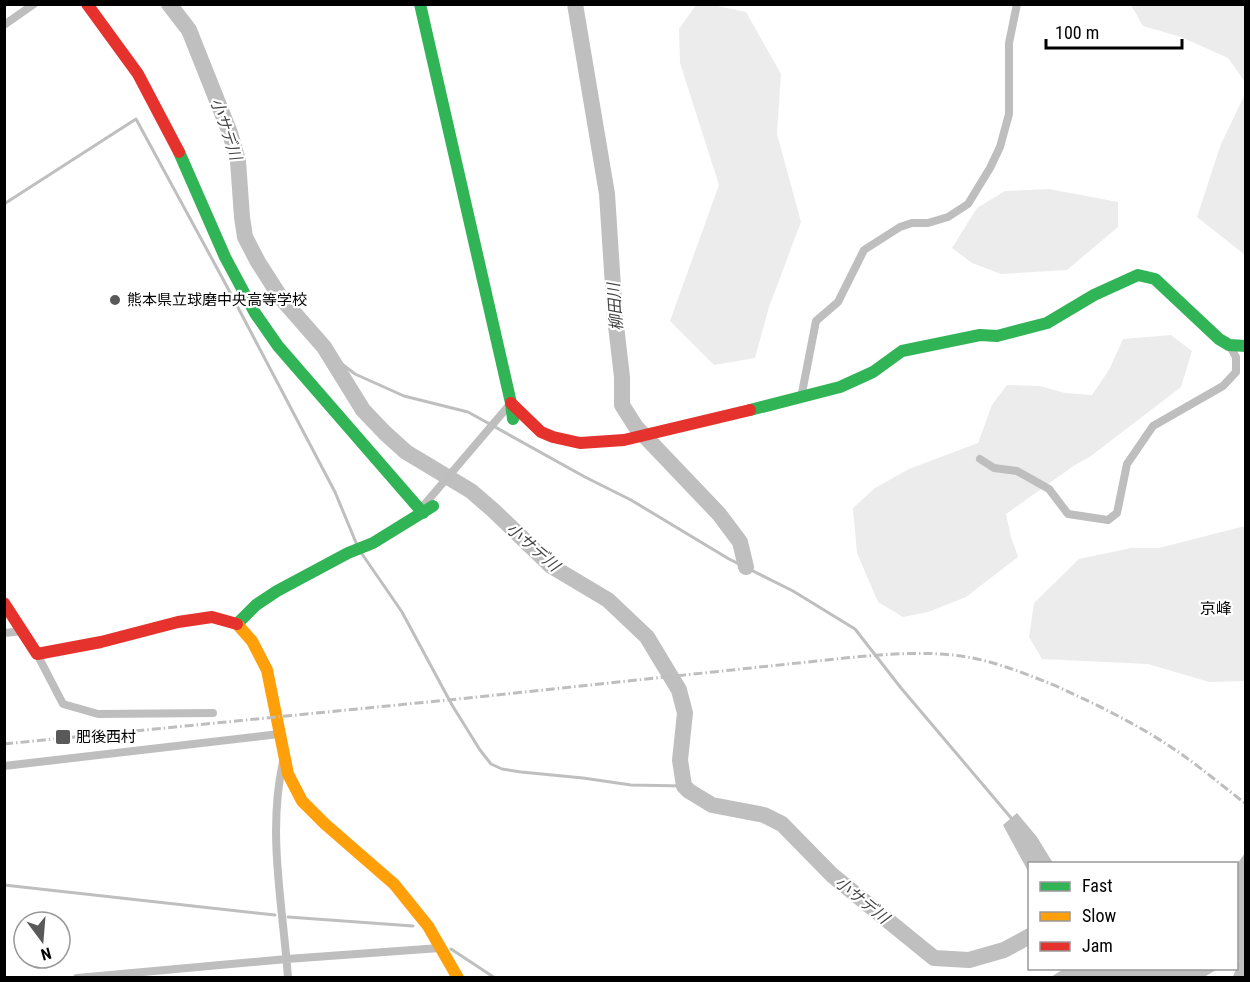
<svg xmlns="http://www.w3.org/2000/svg" width="1250" height="982" font-family="'Roboto Condensed','Noto Sans JP',sans-serif">
  <rect width="100%" height="100%" fill="#fff"/>
  <path fill="#ececec" d="M 696,5 L 712,5 L 746,12 L 781,74 L 777,134 L 801,222 L 769,307 L 755,358 L 714,365 L 670,321 L 719,185 L 680,63 L 679,29 Z
    M 1131,5 L 1245,5 L 1245,82 L 1228,58 L 1181,37 L 1143,26 Z
    M 1245,94 L 1245,255 L 1197,217 L 1221,144 Z
    M 1049,189 L 1118,202 L 1118,227 L 1067,270 L 1001,274 L 972,263 L 952,248 L 977,208 L 1005,191 Z
    M 1171,335 L 1192,351 L 1181,387 L 1091,456 L 1075,465 L 1006,514 L 1011,537 L 1018,557 L 966,597 L 928,612 L 903,617 L 878,602 L 857,553 L 853,508 L 875,488 L 909,469 L 978,443 L 992,405 L 1007,385 L 1040,386 L 1065,393 L 1092,395 L 1109,370 L 1123,339 Z
    M 1245,526 L 1245,681 L 1209,682 L 1148,664 L 1042,659 L 1029,637 L 1034,603 L 1079,559 L 1131,548 L 1159,548 Z"/>
  <path fill="#bfbfbf" d="M 1017,813 L 1037,837 L 1053,863 L 1030,864 L 1029,873 L 1003,825 Z
    M 1245,853 L 1245,977 L 1233,977 L 1239,960 L 1237,960 L 1237,864 Z
    M 1065,968 L 1218,968 L 1218,969 L 1204,977 L 1051,977 Z"/>
  <g fill="none" stroke-linecap="round" stroke-linejoin="round">
    <path stroke="#bfbfbf" stroke-width="3" d="M 4,204 L 136,119 L 224,281 L 335,492 L 357,545
      M 324,347 L 334,358 L 355,374 L 404,396 L 468,412 L 585,477 L 631,500 L 729,559 L 793,591 L 855,629 L 901,688 L 1012,819
      M 360,551 L 402,612 L 452,705 L 480,750 L 491,764 L 502,769 L 521,772 L 583,778 L 631,785 L 684,786
      M 4,885 L 275,915
      M 288,917 L 413,926
      M 451,949 L 495,978"/>
    <path stroke="#bfbfbf" stroke-width="16" d="M 169,4 L 189,30 L 230,133 L 238,161 L 242,217 L 245,237 L 258,262 L 281,298 L 324,347 L 363,410 L 385,433 L 406,452 L 471,491 L 493,510 L 551,566 L 608,600 L 647,637 L 679,690 L 685,713 L 680,760 L 684,786 L 689,791 L 712,805 L 764,815 L 782,824 L 832,875 L 934,958 L 969,960 L 1004,950 L 1030,936
      M 575,4 L 607,194 L 615,317 L 622,377 L 622,405 L 636,427 L 719,514 L 740,542 L 746,567"/>
    <path stroke="#bebebe" stroke-width="8" d="M 4,25 L 34,4
      M 801,398 L 816,321 L 838,302 L 864,250 L 900,227 L 912,223 L 928,223 L 948,217 L 968,204 L 990,168 L 1000,147 L 1009,114 L 1009,43 L 1017,4
      M 980,459 L 994,468 L 1017,471 L 1049,489 L 1068,514 L 1108,520 L 1117,513 L 1127,464 L 1153,426 L 1223,386 L 1236,372 L 1236,357 L 1229,345
      M 423,512 L 424,505 L 511,403
      M 4,633 L 24,631
      M 37,654 L 63,704 L 98,714 L 213,713
      M 283,762 C 267,833 283,906 288,978
      M 4,766 L 279,734
      M 77,978 L 287,959 L 440,948"/>
    <path stroke="#30b455" stroke-width="12" d="M 420,4 L 511,403 L 513,419
      M 179,152 L 225,257 L 255,313 L 278,346 L 423,513
      M 750,410 L 840,387 L 873,372 L 902,351 L 980,335 L 997,336 L 1047,323 L 1094,295 L 1138,275 L 1155,279 L 1219,339 L 1229,345 L 1246,346
      M 237,624 L 256,605 L 277,591 L 348,553 L 373,543 L 433,506"/>
    <path stroke="#ff9f0a" stroke-width="12" d="M 237,624 L 252,641 L 267,670 L 288,774 L 302,801 L 325,824 L 394,884 L 428,926 L 458,978"/>
    <path stroke="#e5322d" stroke-width="12" d="M 87,4 L 138,74 L 179,152
      M 511,403 L 541,432 L 553,437 L 580,443 L 624,440 L 750,410
      M 4,603 L 37,654 L 101,642 L 178,622 L 212,617 L 237,624"/>
    <path stroke="#bebebe" stroke-width="3" stroke-dasharray="9 3 1.5 3" stroke-linecap="butt" d="M 4,744 L 468,698 L 845,658 C 888,654 931,650 973,658 C 1002,664 1029,675 1056,686 C 1100,706 1145,728 1184,756 C 1205,771 1225,788 1246,804"/>
  </g>
  <g fill="#595959" stroke="#fff" stroke-width="2">
    <circle cx="115" cy="300" r="6"/>
    <rect x="55" y="729" width="16" height="16" rx="3"/>
  </g>
  <g text-anchor="middle" dominant-baseline="central" stroke-width="4.5" stroke-linejoin="round" paint-order="stroke">
    <g font-size="15" fill="#000" stroke="#fff" text-anchor="start">
      <text x="127" y="300">熊本県立球磨中央高等学校</text>
      <text x="76" y="737">肥後西村</text>
    </g>
    <g font-size="16" font-style="italic" fill="#444" stroke="#fff">
      <text transform="translate(226 129) rotate(71)">小サデ川</text>
      <text transform="translate(615 307) rotate(-94)">柳田川</text>
      <text transform="translate(533 547) rotate(41)">小サデ川</text>
      <text transform="translate(862 900) rotate(39)">小サデ川</text>
    </g>
    <g font-size="16" fill="#000" stroke="#fff">
      <text x="1216" y="608">京峰</text>
    </g>
  </g>
  <rect width="1250" height="982" fill="none" stroke="#000000" stroke-width="12"/>
  <rect x="1028" y="862" width="210" height="108" fill="#ffffff" stroke="#999999" stroke-width="1.5"/>
  <rect x="1040" y="882" width="30" height="9" fill="#30b455" stroke="#999999" stroke-width="1.5"/>
  <text x="1082" y="892" font-size="18" fill="#000000">Fast</text>
  <rect x="1040" y="912" width="30" height="9" fill="#ff9f0a" stroke="#999999" stroke-width="1.5"/>
  <text x="1082" y="922" font-size="18" fill="#000000">Slow</text>
  <rect x="1040" y="942" width="30" height="9" fill="#e5322d" stroke="#999999" stroke-width="1.5"/>
  <text x="1082" y="952" font-size="18" fill="#000000">Jam</text>
  <g transform="translate(42 940) rotate(164)"><circle r="28" fill="#ffffff" stroke="#999999" stroke-width="1.5"/>
  <path d="M0-4.5L10 22L0 15L-10 22Z" fill="#595959"/>
  <text y="-9" font-size="16" font-weight="bold" text-anchor="middle" fill="#000000">N</text>
  </g>
  <path d="M1046 39v9h136v-9" fill="none" stroke="#000000" stroke-width="3"/>
  <text x="1055" y="39" font-size="18" fill="#000000" stroke="#ffffff" stroke-width="4.5" paint-order="stroke">100 m</text>
</svg>
